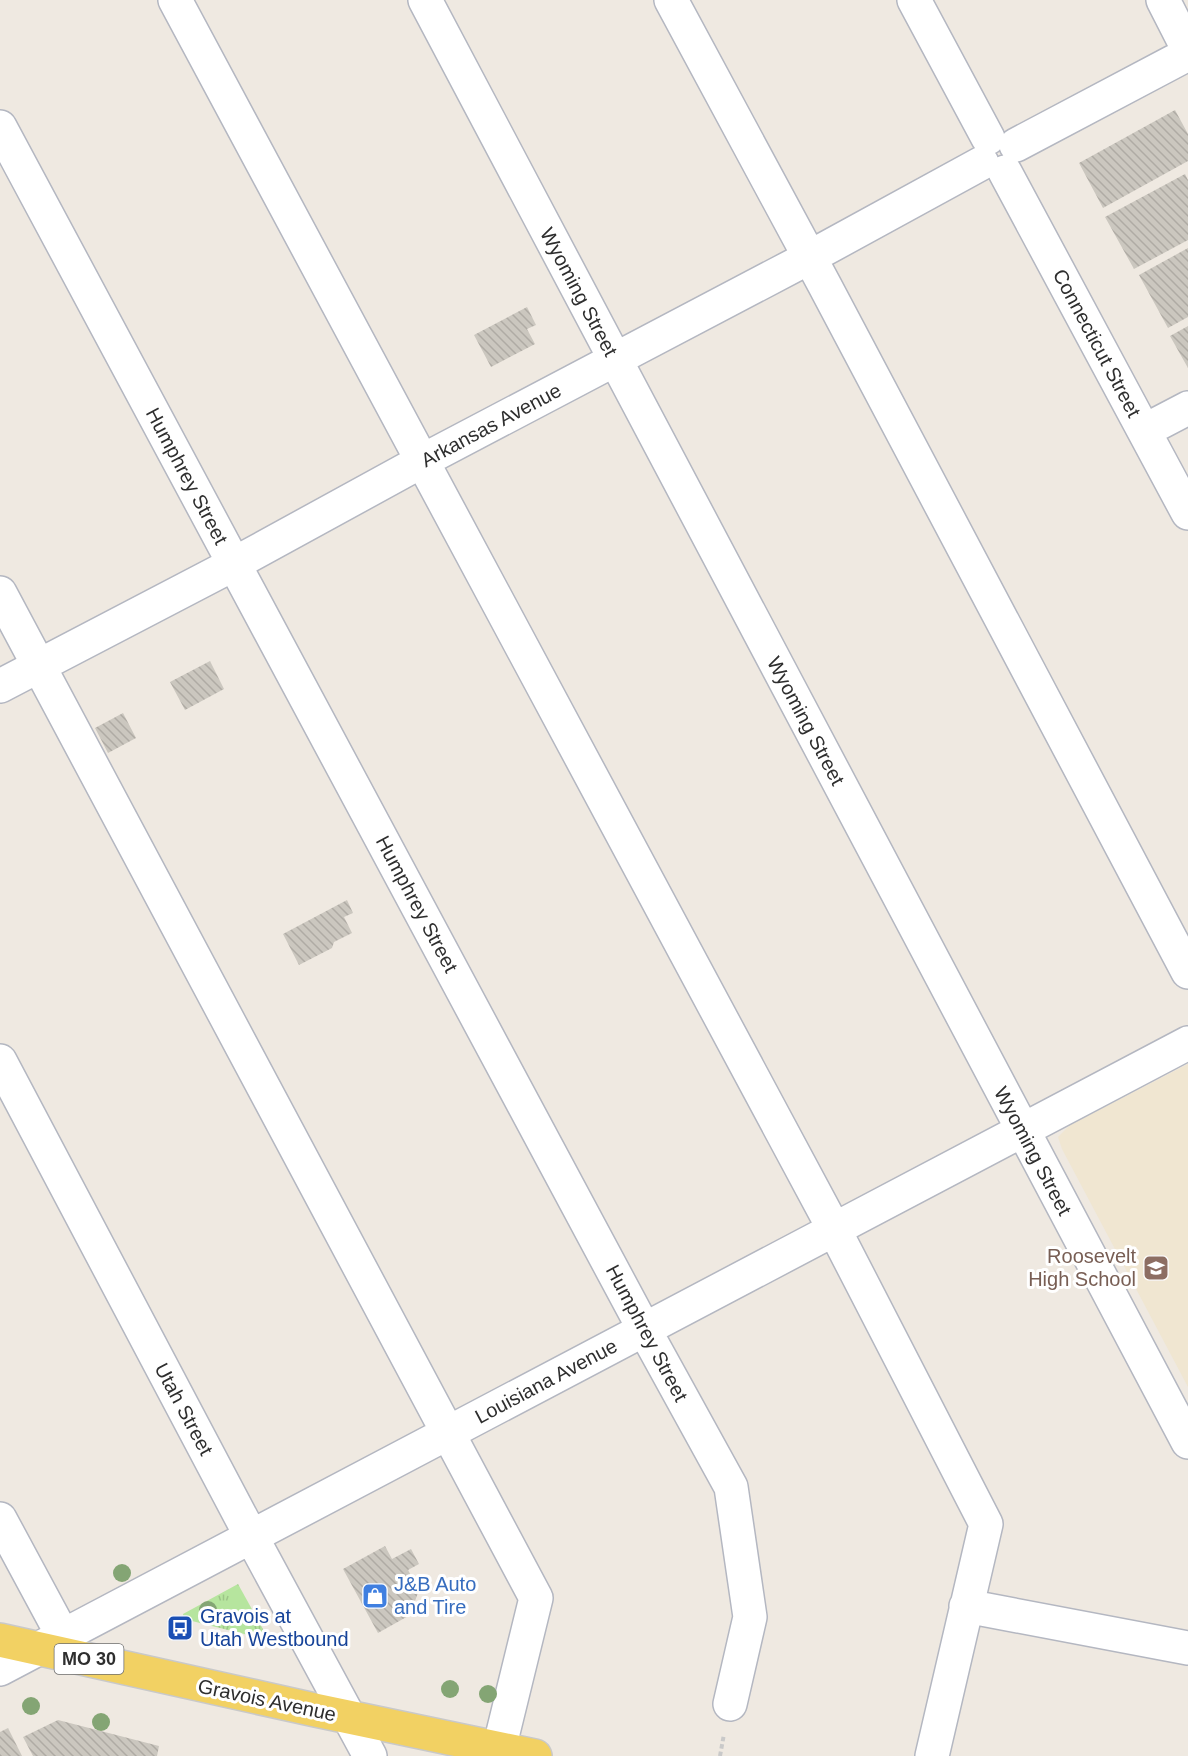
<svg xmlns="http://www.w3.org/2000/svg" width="1188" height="1756" font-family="Arial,sans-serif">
  <defs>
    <pattern id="grass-tufts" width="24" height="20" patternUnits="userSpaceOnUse" patternTransform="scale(1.5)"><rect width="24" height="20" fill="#b6e59e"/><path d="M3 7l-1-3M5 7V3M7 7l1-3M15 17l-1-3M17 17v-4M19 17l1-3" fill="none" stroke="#9dc588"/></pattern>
    <pattern id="building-back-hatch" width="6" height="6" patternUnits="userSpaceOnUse" patternTransform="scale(1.5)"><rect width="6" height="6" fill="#cbc7bf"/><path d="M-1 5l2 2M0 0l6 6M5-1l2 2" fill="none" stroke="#afaba4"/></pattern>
  </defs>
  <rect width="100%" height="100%" fill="#efe9e1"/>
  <path fill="#f0e6d1" d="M 1188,1064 L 1188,1387 L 1062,1149 L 1058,1137 L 1070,1125 Z"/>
  <path fill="url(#grass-tufts)" d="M 238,1584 L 264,1631 L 263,1636 L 256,1637 L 184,1619 L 183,1614 Z"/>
  <path fill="url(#building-back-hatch)" d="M 1175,110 L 1188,134 L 1188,161 L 1103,208 L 1079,163 Z
    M 1185,174 L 1188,180 L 1188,240 L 1134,269 L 1105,217 Z
    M 1188,248 L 1188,317 L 1168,328 L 1139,275 Z
    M 527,307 L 536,325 L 527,329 L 535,344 L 491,367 L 474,335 Z
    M 1188,326 L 1188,368 L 1170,336 Z
    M 210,661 L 224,689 L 185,710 L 170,682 Z
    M 123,713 L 136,738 L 108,753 L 95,728 Z
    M 347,900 L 353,913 L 344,917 L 352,933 L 334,942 L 332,948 L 299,965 L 283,934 Z
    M 385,1546 L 392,1559 L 411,1549 L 419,1564 L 408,1570 L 419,1590 L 410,1615 L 378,1633 L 343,1569 Z
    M 58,1720 L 159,1746 L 157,1756 L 33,1756 L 23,1737 Z
    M 8,1728 L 22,1756 L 0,1756 L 0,1732 Z"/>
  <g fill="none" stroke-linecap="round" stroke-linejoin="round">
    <g stroke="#b4b7c1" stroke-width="36">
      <path id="minor" d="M 175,0 L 834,1229 L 986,1524 L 932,1756
        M 425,0 L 1188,1442
        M 671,0 L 824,284 L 1188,972
        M 914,0 L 988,138
        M 1163,0 L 1188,49
        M 0,127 L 644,1329 L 731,1487 L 750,1617 L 730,1704
        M 1016,145 L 1188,54
        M 1005,172 L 1188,513
        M 1144,431 L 1188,408
        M 0,593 L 536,1598 L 499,1749
        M 0,686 L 234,564 L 422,461 L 810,257 L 982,163
        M 0,1061 L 251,1536 L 370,1756
        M 0,1519 L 63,1636
        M 966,1606 L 1188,1648
        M 0,1669 L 1188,1043"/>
    </g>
    <g stroke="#c9c9c9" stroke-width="36">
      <path id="major" d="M 0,1640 L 315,1710 L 535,1756"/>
    </g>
    <path stroke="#c9c9c9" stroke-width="4" stroke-dasharray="4.5 3" stroke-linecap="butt" d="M 720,1756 L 724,1734"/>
    <use href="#minor" stroke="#fff" stroke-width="33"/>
    <use href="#major" stroke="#f2d163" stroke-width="33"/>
  </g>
  <g fill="#84a574">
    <circle cx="122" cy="1573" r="9"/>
    <circle cx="208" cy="1610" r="9"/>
    <circle cx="450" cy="1689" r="9"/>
    <circle cx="488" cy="1694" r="9"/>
    <circle cx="31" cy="1706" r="9"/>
    <circle cx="101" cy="1722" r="9"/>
  </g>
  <defs>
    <g id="school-square" transform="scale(1.35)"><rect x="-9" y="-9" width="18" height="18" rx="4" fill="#8d6e63" stroke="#fff"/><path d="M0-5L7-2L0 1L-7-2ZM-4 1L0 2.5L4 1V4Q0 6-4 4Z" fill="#fff"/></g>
    <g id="shop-square" transform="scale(1.35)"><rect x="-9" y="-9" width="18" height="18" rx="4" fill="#3f7fe0" stroke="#fff"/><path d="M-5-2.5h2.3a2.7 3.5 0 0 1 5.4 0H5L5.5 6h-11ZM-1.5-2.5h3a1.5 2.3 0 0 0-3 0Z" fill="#fff"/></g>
    <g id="bus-square" transform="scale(1.35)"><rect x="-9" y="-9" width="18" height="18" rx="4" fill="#1a4fb4" stroke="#fff"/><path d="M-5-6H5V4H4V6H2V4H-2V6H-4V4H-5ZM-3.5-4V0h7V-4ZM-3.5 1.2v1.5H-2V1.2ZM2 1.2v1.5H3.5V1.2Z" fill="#fff"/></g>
  </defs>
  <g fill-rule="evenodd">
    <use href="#school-square" x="1156" y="1268"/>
    <use href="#shop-square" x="375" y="1596"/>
    <use href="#bus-square" x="180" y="1628"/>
  </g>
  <g text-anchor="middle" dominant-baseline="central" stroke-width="6" stroke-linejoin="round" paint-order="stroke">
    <rect fill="#fff" stroke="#6d6d6d" stroke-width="1.5" x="54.5" y="1644" width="69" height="30" rx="4.5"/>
    <g font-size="18" font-weight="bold" fill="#2e2e2e">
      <text x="89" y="1659">MO 30</text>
    </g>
    <g font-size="20" fill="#2e2e2e" stroke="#fff">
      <text transform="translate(579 292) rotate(62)">Wyoming Street</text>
      <text transform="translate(1097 343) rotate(62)">Connecticut Street</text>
      <text transform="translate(491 425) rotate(-28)">Arkansas Avenue</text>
      <text transform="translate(187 476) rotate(62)">Humphrey Street</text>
      <text transform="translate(806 721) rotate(62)">Wyoming Street</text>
      <text transform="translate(417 904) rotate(62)">Humphrey Street</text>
      <text transform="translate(1033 1151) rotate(62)">Wyoming Street</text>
      <text transform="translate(647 1333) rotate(62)">Humphrey Street</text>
      <text transform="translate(546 1381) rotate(-28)">Louisiana Avenue</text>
      <text transform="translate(184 1409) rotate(62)">Utah Street</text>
      <text transform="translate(267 1700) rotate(12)">Gravois Avenue</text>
    </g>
    <g font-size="20" fill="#785e54" stroke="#fff" text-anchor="end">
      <text x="1136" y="1256">Roosevelt<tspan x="1136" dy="23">High School</tspan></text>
    </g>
    <g font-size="20" fill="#366cbe" stroke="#fff" text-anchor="start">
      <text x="394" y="1584">J&amp;B Auto<tspan x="394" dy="23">and Tire</tspan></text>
    </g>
    <g font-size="20" fill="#164399" stroke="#fff" text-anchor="start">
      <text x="200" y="1616">Gravois at<tspan x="200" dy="23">Utah Westbound</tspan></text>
    </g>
  </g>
</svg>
